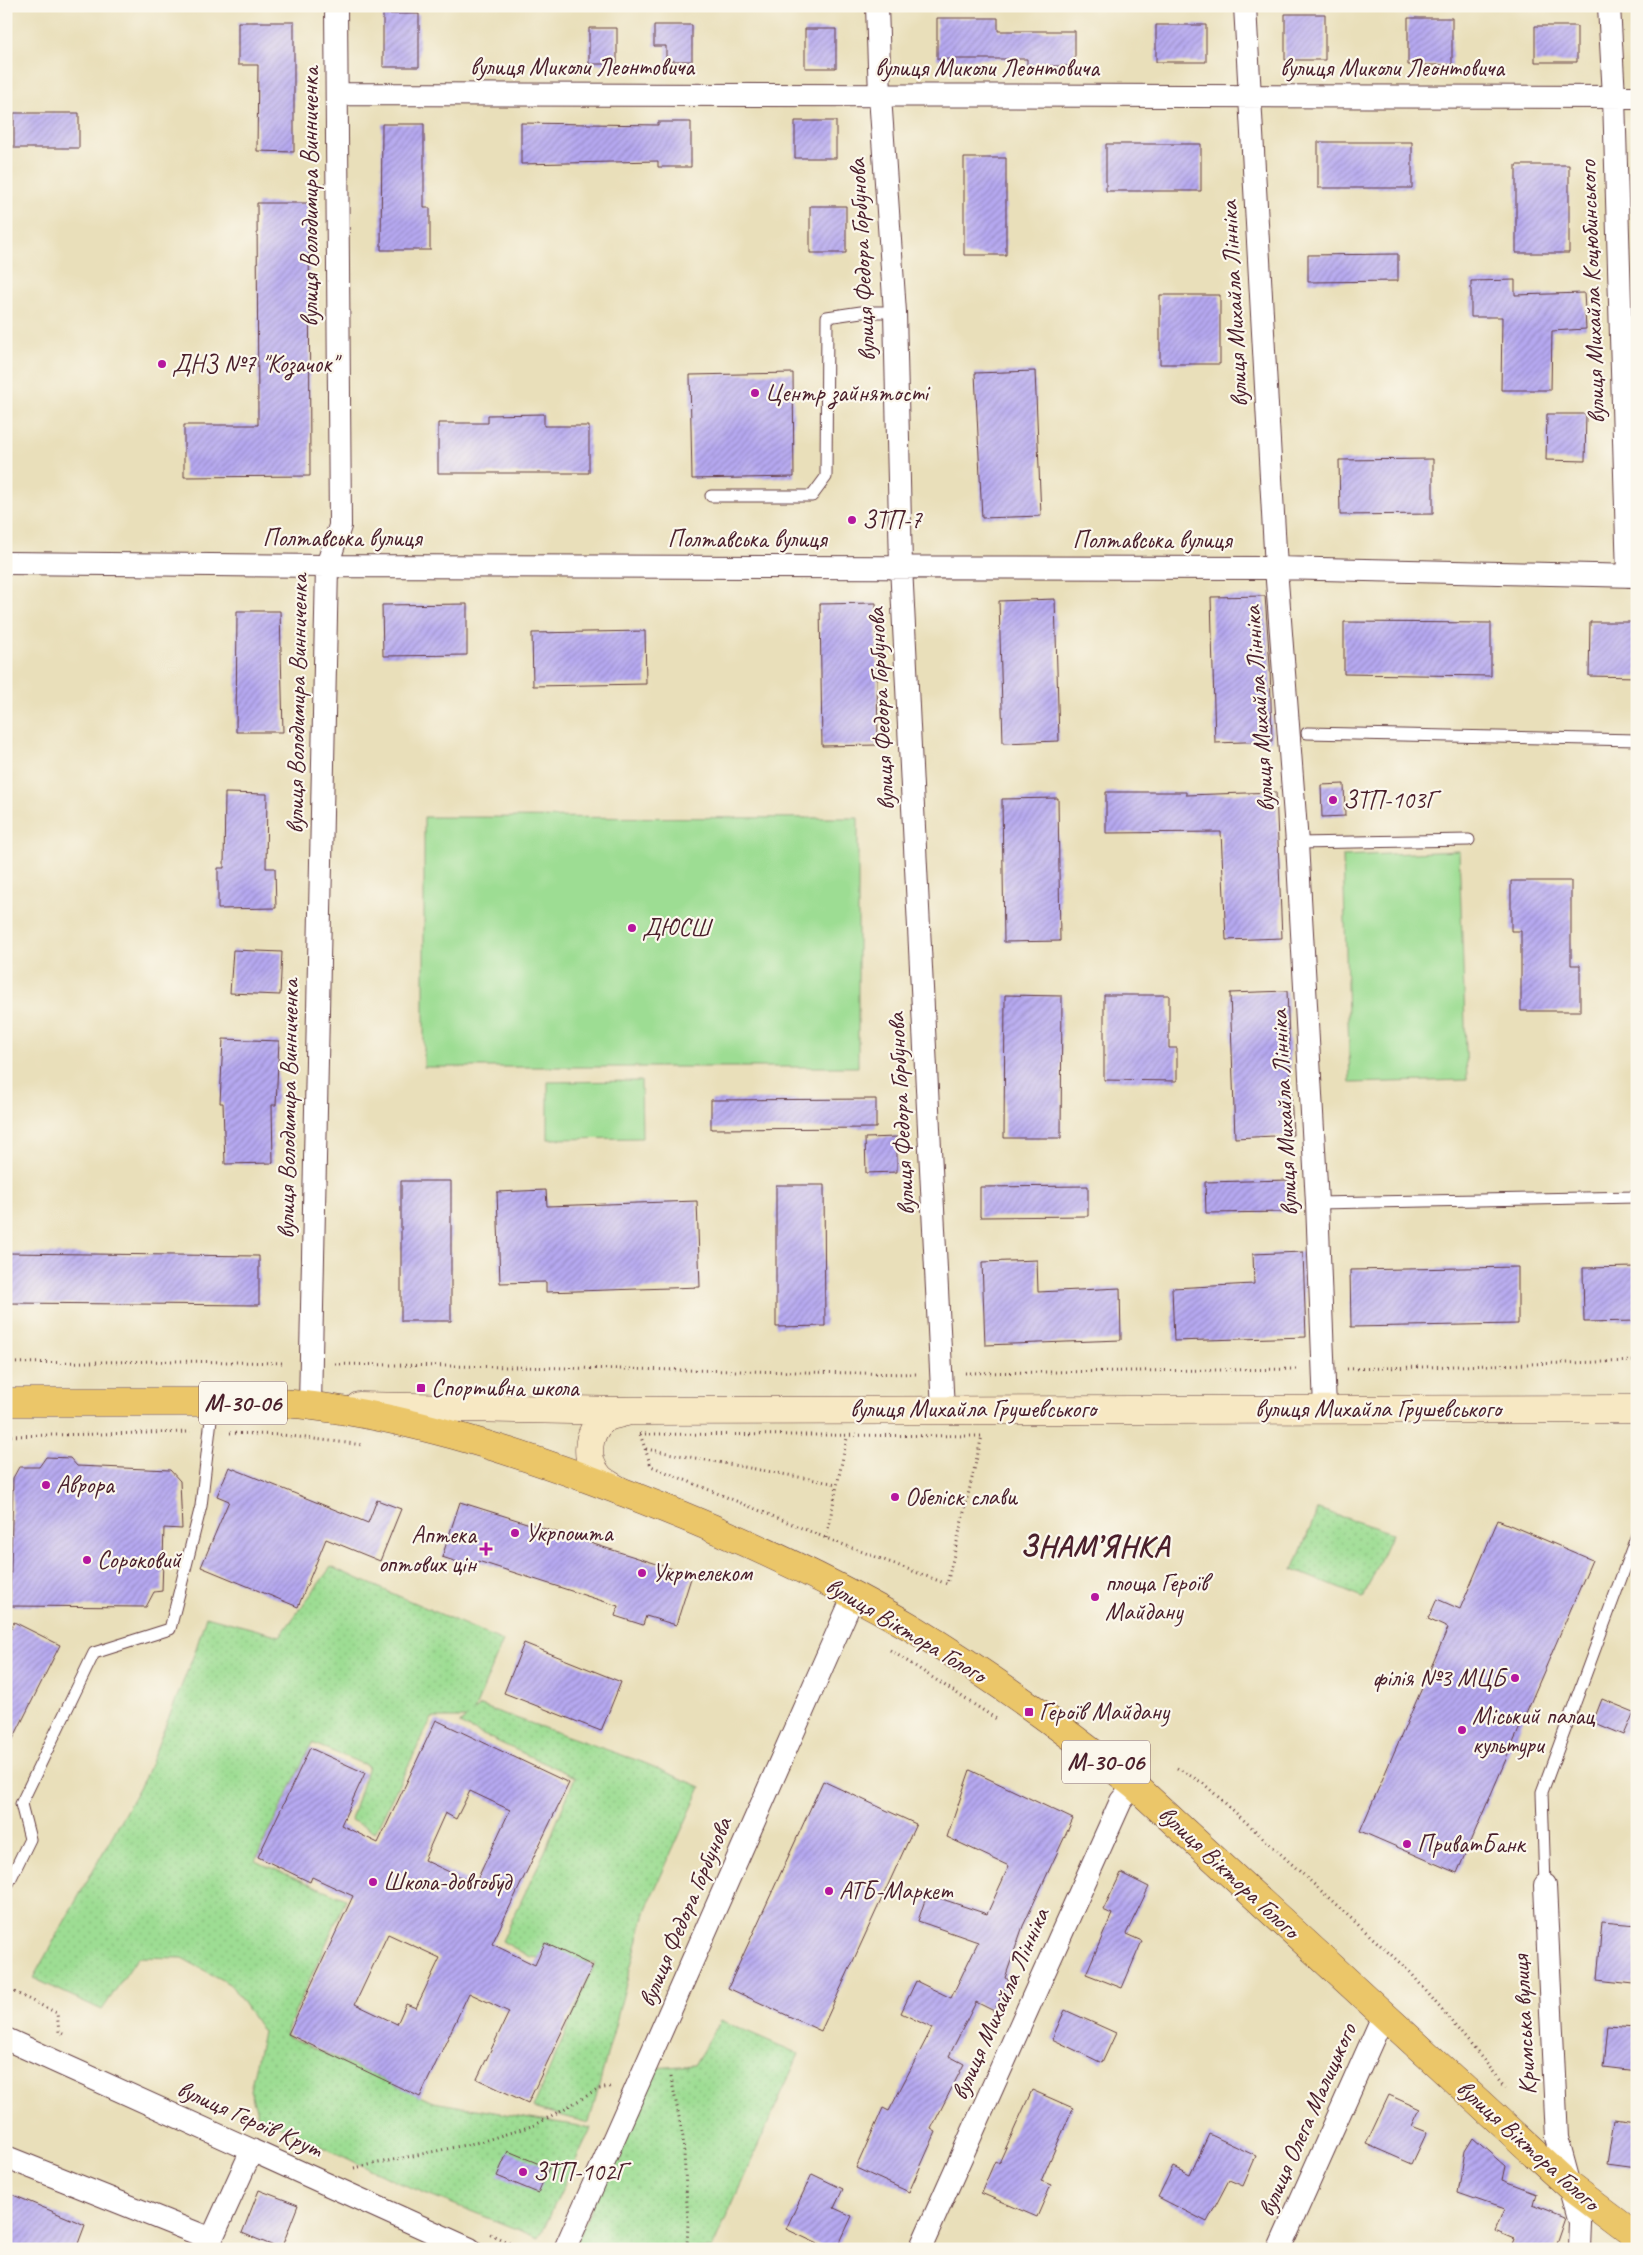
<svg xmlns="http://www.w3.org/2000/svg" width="1643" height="2255" font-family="Caveat,sans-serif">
  <defs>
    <pattern id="green-dots" width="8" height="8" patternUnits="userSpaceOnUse" patternTransform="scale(1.25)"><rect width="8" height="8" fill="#9ddd93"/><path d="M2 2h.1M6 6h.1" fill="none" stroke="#89bd7f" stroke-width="1.8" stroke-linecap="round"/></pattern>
    <pattern id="building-hatch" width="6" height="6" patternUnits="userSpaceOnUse" patternTransform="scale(1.25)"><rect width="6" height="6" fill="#b6a9f1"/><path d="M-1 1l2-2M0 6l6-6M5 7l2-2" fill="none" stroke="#9689c3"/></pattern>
  </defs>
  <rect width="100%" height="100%" fill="#fbf7ec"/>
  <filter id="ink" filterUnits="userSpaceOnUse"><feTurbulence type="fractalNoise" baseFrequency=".02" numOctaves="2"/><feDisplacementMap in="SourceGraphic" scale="10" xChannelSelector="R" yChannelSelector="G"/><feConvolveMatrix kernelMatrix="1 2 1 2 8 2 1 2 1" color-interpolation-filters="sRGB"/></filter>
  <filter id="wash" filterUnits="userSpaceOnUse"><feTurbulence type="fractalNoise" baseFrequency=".0096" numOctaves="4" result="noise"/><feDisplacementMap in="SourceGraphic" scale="20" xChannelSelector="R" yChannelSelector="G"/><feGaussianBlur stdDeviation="1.12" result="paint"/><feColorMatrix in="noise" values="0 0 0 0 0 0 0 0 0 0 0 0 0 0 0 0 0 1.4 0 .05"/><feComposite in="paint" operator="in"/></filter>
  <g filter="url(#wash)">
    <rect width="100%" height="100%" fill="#e9dfba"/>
    <path fill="url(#green-dots)" stroke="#747e5f" d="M 1318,1509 L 1392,1533 L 1363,1598 L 1293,1570 Z
      M 331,1567 L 503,1641 L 474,1711 L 481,1706 L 642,1762 L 701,1787 L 646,1909 L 589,2123 L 533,2108 L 595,1963 L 530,1957 L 502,1941 L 545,1851 L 575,1777 L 459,1724 L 466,1718 L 432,1718 L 375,1832 L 351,1820 L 368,1766 L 312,1743 L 255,1861 L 346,1899 L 285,2035 L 433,2102 L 591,2128 L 539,2238 L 397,2182 L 258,2116 L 250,2090 L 263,2032 L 231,1985 L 182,1958 L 138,1957 L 102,2010 L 33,1978 L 145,1777 L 195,1652 L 206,1616 L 280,1636 Z
      M 721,2020 L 799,2054 L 712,2249 L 573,2249 L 654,2068 L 694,2065 Z"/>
    <path fill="#9ddd93" stroke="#747e5f" d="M 424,817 L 858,818 L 858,1067 L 424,1067 Z
      M 1459,851 L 1467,1080 L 1350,1083 L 1343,856 Z
      M 641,1081 L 642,1138 L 548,1139 L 548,1082 Z"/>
    <g id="blocks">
      <path fill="url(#building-hatch)" fill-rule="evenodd" d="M 383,14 L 419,14 L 419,67 L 383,67 Z
        M 1285,14 L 1325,14 L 1325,60 L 1285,60 Z
        M 937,18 L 998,18 L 998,31 L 1075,31 L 1075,66 L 1027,66 L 1027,59 L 937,59 Z
        M 1408,18 L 1452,18 L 1452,65 L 1408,65 Z
        M 238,22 L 294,22 L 294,152 L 257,151 L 258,65 L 238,65 Z
        M 654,25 L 692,25 L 692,61 L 666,61 L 666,46 L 654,46 Z
        M 1156,25 L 1206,25 L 1206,62 L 1156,62 Z
        M 1535,26 L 1577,26 L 1577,62 L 1535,62 Z
        M 589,28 L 617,28 L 617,64 L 589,64 Z
        M 805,29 L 836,29 L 836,68 L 805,68 Z
        M 14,113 L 79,113 L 79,148 L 14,148 Z
        M 795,121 L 836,121 L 836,158 L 795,158 Z
        M 658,122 L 691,122 L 691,167 L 658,167 L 658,161 L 521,164 L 521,123 L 658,125 Z
        M 382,124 L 424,124 L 424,208 L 430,208 L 430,250 L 381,250 Z
        M 1318,142 L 1412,142 L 1412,188 L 1318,188 Z
        M 1106,144 L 1201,144 L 1201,191 L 1106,191 Z
        M 964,158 L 1006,158 L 1006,255 L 964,255 Z
        M 1516,165 L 1569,165 L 1569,253 L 1516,253 Z
        M 257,203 L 309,203 L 310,476 L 184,477 L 184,425 L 258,425 Z
        M 810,206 L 846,206 L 846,253 L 810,253 Z
        M 1398,254 L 1398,281 L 1308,282 L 1308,255 Z
        M 1515,280 L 1515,295 L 1584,293 L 1586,329 L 1552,331 L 1551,390 L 1501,390 L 1502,317 L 1471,317 L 1471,281 Z
        M 1160,295 L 1220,295 L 1220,364 L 1160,364 Z
        M 1035,371 L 1041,516 L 982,518 L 975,373 Z
        M 793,373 L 794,477 L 692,479 L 690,375 Z
        M 544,414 L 544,426 L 589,426 L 589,473 L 438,473 L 438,423 L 488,423 L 488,415 Z
        M 1547,414 L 1586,414 L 1585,461 L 1546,460 Z
        M 1433,459 L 1433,514 L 1340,515 L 1339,460 Z
        M 1265,596 L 1270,666 L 1272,741 L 1215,743 L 1211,597 Z
        M 1055,599 L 1059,741 L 1003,743 L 999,601 Z
        M 876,603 L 878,745 L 822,746 L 820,604 Z
        M 467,604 L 467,655 L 383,656 L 382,605 Z
        M 237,611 L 280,611 L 283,732 L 236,732 Z
        M 1344,622 L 1491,623 L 1491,676 L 1344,674 Z
        M 1590,622 L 1637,622 L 1637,677 L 1589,676 Z
        M 645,631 L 646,684 L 533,686 L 532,633 Z
        M 1344,784 L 1345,816 L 1322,817 L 1321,785 Z
        M 1106,792 L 1186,792 L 1186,795 L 1276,792 L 1282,938 L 1226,940 L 1221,832 L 1106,833 Z
        M 225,793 L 267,794 L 266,868 L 275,868 L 276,908 L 218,909 L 218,868 L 224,868 Z
        M 1058,798 L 1060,941 L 1004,942 L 1002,799 Z
        M 1511,881 L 1571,881 L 1571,965 L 1580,965 L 1580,1011 L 1521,1011 L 1521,931 L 1511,931 Z
        M 233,950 L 282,952 L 280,995 L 230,993 Z
        M 1287,991 L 1293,1135 L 1235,1138 L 1230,993 Z
        M 1005,995 L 1062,996 L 1061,1138 L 1004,1138 Z
        M 1104,995 L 1169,995 L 1169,1048 L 1177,1048 L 1177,1081 L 1104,1080 Z
        M 223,1039 L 279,1041 L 276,1105 L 272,1105 L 273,1163 L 225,1164 L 223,1103 L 220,1103 Z
        M 876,1099 L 876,1128 L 711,1129 L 711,1100 Z
        M 897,1137 L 897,1172 L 866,1173 L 865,1138 Z
        M 1290,1180 L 1291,1212 L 1206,1213 L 1205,1182 Z
        M 401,1181 L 451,1181 L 451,1321 L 401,1321 Z
        M 776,1185 L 824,1185 L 825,1326 L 776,1327 Z
        M 1088,1186 L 1088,1216 L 980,1217 L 980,1187 Z
        M 546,1190 L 547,1206 L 697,1201 L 700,1287 L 546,1292 L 546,1282 L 500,1283 L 497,1192 Z
        M 1303,1252 L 1306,1337 L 1174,1341 L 1172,1288 L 1254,1284 L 1253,1254 Z
        M 6,1253 L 259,1256 L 259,1305 L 6,1303 Z
        M 1037,1260 L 1038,1292 L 1120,1288 L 1121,1340 L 985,1345 L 982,1262 Z
        M 1518,1267 L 1518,1324 L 1351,1327 L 1350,1270 Z
        M 1637,1267 L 1637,1321 L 1584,1322 L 1583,1268 Z
        M 46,1457 L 70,1458 L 77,1466 L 170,1470 L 180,1481 L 182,1529 L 164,1528 L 162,1591 L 154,1592 L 146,1607 L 10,1606 L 13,1478 L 19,1467 L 39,1467 Z
        M 229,1467 L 368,1523 L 377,1500 L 401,1509 L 380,1561 L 326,1539 L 298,1607 L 201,1567 L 229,1501 L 217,1496 Z
        M 460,1502 L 692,1575 L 676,1625 L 646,1616 L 643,1625 L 615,1616 L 618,1606 L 478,1561 L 476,1568 L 442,1557 Z
        M 1498,1520 L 1592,1560 L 1457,1873 L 1360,1831 L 1448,1628 L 1428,1619 L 1437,1599 L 1460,1609 Z
        M 14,1622 L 60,1645 L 6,1753 L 6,1638 Z
        M 524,1643 L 621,1682 L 601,1731 L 504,1693 Z
        M 1602,1699 L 1634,1712 L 1624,1735 L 1593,1722 Z
        M 436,1720 L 569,1783 L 492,1944 L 535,1965 L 545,1943 L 593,1966 L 528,2103 L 477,2079 L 509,2012 L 469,1993 L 420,2097 L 288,2034 L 353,1896 L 312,1877 L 310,1882 L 258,1857 L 310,1748 L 365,1773 L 341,1825 L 378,1843 ZM 470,1791 L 510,1810 L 475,1884 L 424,1860 L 445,1813 L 456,1819 ZM 388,1934 L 440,1958 L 416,2008 L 406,2004 L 397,2024 L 355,2004 Z
        M 970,1770 L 1073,1819 L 1023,1926 L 1005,1978 L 1009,1980 L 994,2011 L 976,2002 L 949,2056 L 964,2064 L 931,2129 L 936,2132 L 909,2192 L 856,2168 L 883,2108 L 889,2111 L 932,2028 L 901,2013 L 916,1981 L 951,1998 L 978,1942 L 918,1921 L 927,1894 L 987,1914 L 1009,1866 L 947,1837 Z
        M 823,1781 L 916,1824 L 821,2031 L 728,1988 Z
        M 1121,1873 L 1149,1887 L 1126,1934 L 1142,1941 L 1122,1988 L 1086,1974 L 1112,1914 L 1103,1910 Z
        M 1602,1922 L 1637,1925 L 1633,1984 L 1597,1980 Z
        M 1065,2010 L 1116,2033 L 1102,2063 L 1052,2039 Z
        M 1607,2025 L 1637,2027 L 1637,2071 L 1603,2067 Z
        M 1032,2090 L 1073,2108 L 1041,2181 L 1051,2185 L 1037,2217 L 981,2193 L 995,2161 L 999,2163 Z
        M 1389,2095 L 1420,2109 L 1412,2126 L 1427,2132 L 1412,2164 L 1366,2144 Z
        M 1614,2119 L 1637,2122 L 1637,2168 L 1607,2164 Z
        M 1209,2134 L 1256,2156 L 1243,2186 L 1229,2180 L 1207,2222 L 1158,2197 L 1173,2167 L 1190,2175 Z
        M 1473,2138 L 1505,2166 L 1502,2180 L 1536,2193 L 1533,2204 L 1565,2217 L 1554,2249 L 1510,2249 L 1514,2239 L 1495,2231 L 1504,2209 L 1458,2193 L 1465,2151 Z
        M 508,2151 L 549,2168 L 538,2193 L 497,2176 Z
        M 812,2174 L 843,2189 L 834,2208 L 852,2216 L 837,2249 L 829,2249 L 786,2229 Z
        M 259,2190 L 298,2205 L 281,2249 L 242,2233 Z
        M 6,2192 L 85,2225 L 76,2249 L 6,2249 Z"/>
    </g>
  </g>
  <g filter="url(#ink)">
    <use href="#blocks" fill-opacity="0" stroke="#623c40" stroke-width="1"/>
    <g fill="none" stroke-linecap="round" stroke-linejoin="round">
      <g stroke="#623c40" stroke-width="13">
        <path id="service" d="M 711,496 L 812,496 L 826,477 L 827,317 L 861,312 L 895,312
          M 1307,733 L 1637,740
          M 1297,843 L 1469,840
          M 1317,1203 L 1637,1197
          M 1545,1885 L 1542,1792 L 1637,1535
          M 6,1888 L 30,1839 L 21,1804 L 94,1653 L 170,1629 L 201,1506 L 213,1402"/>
      </g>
      <g stroke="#623c40" stroke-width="24">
        <path id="minor" d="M 877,6 L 880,96 L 895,312 L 901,566 L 943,1410
          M 1245,6 L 1276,568 L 1297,843 L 1317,1203 L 1325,1408
          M 1609,6 L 1614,97 L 1628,576
          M 337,94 L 1637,97
          M 6,563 L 327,566 L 1276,568 L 1637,576
          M 310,1406 L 327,566 L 340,526 L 336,6
          M 1545,1885 L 1557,2138 L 1580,2222 L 1579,2249
          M 6,2039 L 470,2249
          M 6,2157 L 211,2239
          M 207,2249 L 252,2150
          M 565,2249 C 663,2032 757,1813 854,1595
          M 920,2249 L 1121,1801 L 1134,1785
          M 1279,2249 L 1384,2014"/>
      </g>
      <g stroke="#623c40" stroke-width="29">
        <path id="secondary" d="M 359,1406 L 629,1411 L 1637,1409
          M 620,1491 C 614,1487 605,1483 600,1478 C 584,1461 586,1433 604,1419 C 610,1415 619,1414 626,1412"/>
      </g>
      <g stroke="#623c40" stroke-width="29">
        <path id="primary" d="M 6,1402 C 66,1402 125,1402 184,1402 C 227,1402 271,1401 313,1406 C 409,1418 500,1447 591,1480 C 702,1521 812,1569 914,1629 C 991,1676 1064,1729 1134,1785 L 1571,2187 L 1637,2237"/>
      </g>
      <path stroke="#623c40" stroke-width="3" stroke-dasharray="1 4" stroke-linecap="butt" d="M 6,1363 L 178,1361 L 286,1363
        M 335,1364 L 916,1374
        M 1347,1369 L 1637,1361
        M 965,1373 L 1299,1369
        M 230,1433 L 282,1435 L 363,1445
        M 640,1434 L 982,1436 L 947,1584 L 826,1538 L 651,1466 Z
        M 6,1436 L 191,1432
        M 646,1449 L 837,1484
        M 826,1538 L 847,1438
        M 890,1650 L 998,1720
        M 1177,1768 L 1203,1783 L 1411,1973 L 1506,2087
        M 10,1990 L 57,2013 L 59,2032 L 63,2034
        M 671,2077 L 683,2137 L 688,2221 L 687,2249
        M 354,2168 L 480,2142 L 535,2125 L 599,2089 L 610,2087
        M 490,2234 L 522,2249
        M 533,2249 L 540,2243"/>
      <use href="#service" stroke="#fff" stroke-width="11"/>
      <use href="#minor" stroke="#fff" stroke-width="22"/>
      <use href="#secondary" stroke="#f7e8c3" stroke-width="28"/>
      <use href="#primary" stroke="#ebc669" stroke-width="28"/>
    </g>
  </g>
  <g fill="#b5179e" stroke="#fbf7ec" stroke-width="2">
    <circle cx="162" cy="364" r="5"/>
    <circle cx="755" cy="393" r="5"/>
    <circle cx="852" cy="520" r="5"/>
    <circle cx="1333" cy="800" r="5"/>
    <circle cx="632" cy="928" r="5"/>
    <rect x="416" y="1383" width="10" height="10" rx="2.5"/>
    <circle cx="46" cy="1485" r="5"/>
    <circle cx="895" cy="1497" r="5"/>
    <circle cx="515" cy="1533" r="5"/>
    <path d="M483.5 1541.5h5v5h5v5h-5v5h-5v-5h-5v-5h5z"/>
    <circle cx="87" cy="1560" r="5"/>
    <circle cx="642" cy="1573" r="5"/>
    <circle cx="1095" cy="1597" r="5"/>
    <circle cx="1515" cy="1678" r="5"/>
    <rect x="1024" y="1707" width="10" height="10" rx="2.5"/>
    <circle cx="1462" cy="1730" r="5"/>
    <circle cx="1407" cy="1844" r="5"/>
    <circle cx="373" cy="1882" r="5"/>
    <circle cx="829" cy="1891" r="5"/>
    <circle cx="523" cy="2172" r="5"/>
  </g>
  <g text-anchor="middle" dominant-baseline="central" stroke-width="4.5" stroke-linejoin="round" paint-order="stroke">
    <g fill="#fbf7ec" stroke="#7f6065" stroke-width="1">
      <rect x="199" y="1381.5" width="88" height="43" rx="4"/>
      <rect x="1062" y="1740.5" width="88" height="43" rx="4"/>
    </g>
    <g font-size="24" font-weight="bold" fill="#4a1f2b">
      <text x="243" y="1403">М-30-06</text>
      <text x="1106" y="1762">М-30-06</text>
    </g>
    <g font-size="25" fill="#4a1f2b" stroke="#fbf7ec">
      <text x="582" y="67">вулиця Миколи Леонтовича</text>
      <text x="987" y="68">вулиця Миколи Леонтовича</text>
      <text x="1392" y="68">вулиця Миколи Леонтовича</text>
      <text transform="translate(310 197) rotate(-90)">вулиця Володимира Винниченка</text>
      <text transform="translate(862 260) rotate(-93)">вулиця Федора Горбунова</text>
      <text transform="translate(1592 292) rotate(-92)">вулиця Михайла Коцюбинського</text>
      <text transform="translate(1234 304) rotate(-93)">вулиця Михайла Лінніка</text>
      <text x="342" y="538">Полтавська вулиця</text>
      <text x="747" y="539">Полтавська вулиця</text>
      <text x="1152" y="540">Полтавська вулиця</text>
      <text transform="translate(297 704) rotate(-89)">вулиця Володимира Винниченка</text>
      <text transform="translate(881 709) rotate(-93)">вулиця Федора Горбунова</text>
      <text transform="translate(1259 709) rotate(-94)">вулиця Михайла Лінніка</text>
      <text transform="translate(288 1109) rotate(-89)">вулиця Володимира Винниченка</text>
      <text transform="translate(1284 1113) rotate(-93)">вулиця Михайла Лінніка</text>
      <text transform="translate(901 1114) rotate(-93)">вулиця Федора Горбунова</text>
      <text x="973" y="1409">вулиця Михайла Грушевського</text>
      <text x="1378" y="1409">вулиця Михайла Грушевського</text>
      <text transform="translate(906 1630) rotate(31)">вулиця Віктора Голого</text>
      <text transform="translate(1229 1872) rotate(43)">вулиця Віктора Голого</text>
      <text transform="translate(685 1912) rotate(-67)">вулиця Федора Горбунова</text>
      <text transform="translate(1000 2004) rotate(-66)">вулиця Михайла Лінніка</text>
      <text transform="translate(1524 2025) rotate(-93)">Кримська вулиця</text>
      <text transform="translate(250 2119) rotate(24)">вулиця Героїв Крут</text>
      <text transform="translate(1307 2120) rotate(-66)">вулиця Олега Малицького</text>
      <text transform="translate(1528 2145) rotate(42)">вулиця Віктора Голого</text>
    </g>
    <g font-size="25" fill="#4a1f2b" stroke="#fbf7ec" text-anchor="start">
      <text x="172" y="364">ДНЗ №7 "Козачок"</text>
      <text x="765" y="393">Центр зайнятості</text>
      <text x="862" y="520">ЗТП-7</text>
      <text x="1343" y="800">ЗТП-103Г</text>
      <text x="642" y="928">ДЮСШ</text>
      <text x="431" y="1388">Спортивна школа</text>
      <text x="56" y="1485">Аврора</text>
      <text x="905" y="1497">Обеліск слави</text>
      <text x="525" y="1533">Укрпошта</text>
      <text x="476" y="1535" text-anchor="end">Аптека<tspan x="476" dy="29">оптових цін</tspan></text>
      <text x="97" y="1560">Сороковий</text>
      <text x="652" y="1573">Укртелеком</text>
      <text x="1105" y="1583">площа Героїв<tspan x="1105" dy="29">Майдану</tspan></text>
      <text x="1505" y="1678" text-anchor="end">філія №3 МЦБ</text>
      <text x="1039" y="1712">Героїв Майдану</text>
      <text x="1472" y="1716">Міський палац<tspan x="1472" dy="29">культури</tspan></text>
      <text x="1417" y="1844">ПриватБанк</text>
      <text x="383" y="1882">Школа-довгобуд</text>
      <text x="839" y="1891">АТБ-Маркет</text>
      <text x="533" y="2172">ЗТП-102Г</text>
    </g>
    <g font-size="30" font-weight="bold" letter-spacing="1" fill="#4a1f2b" stroke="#fbf7ec">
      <text x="1095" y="1546">ЗНАМ’ЯНКА</text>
    </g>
  </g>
  <rect width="1643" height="2255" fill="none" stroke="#fbf7ec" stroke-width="25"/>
</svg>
